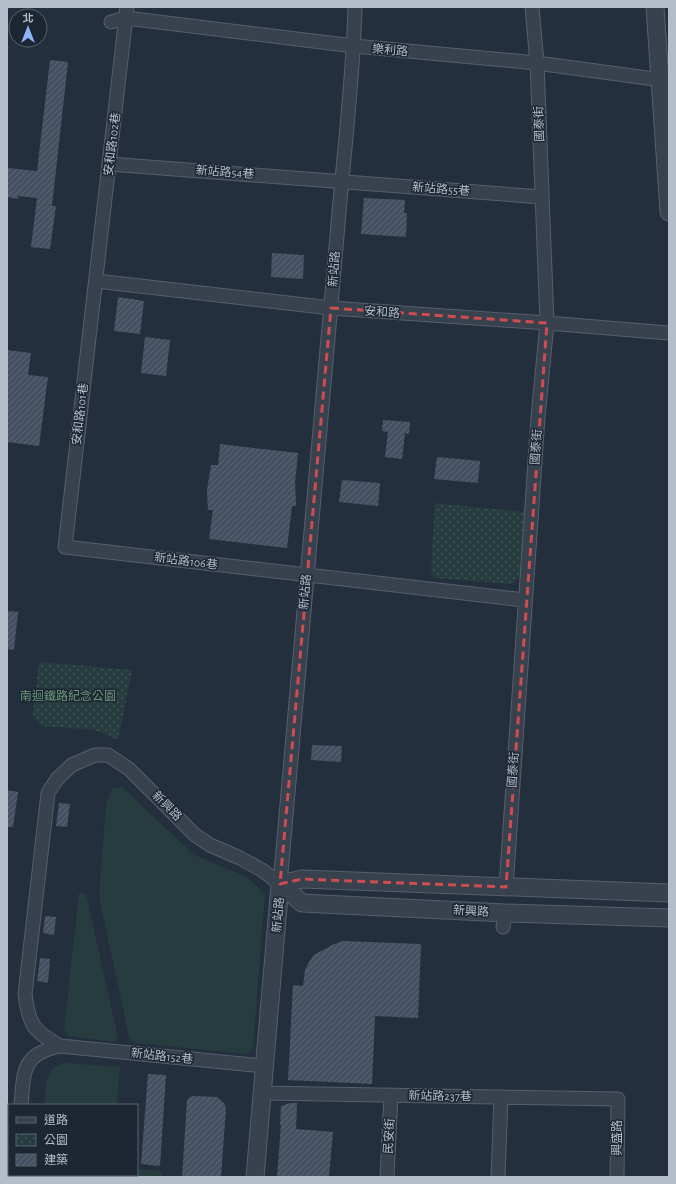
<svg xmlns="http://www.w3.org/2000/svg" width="676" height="1184" font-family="'Alegreya Sans','Noto Sans TC',sans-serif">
  <defs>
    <pattern id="park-dots" width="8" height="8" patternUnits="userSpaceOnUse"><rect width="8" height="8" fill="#263c3f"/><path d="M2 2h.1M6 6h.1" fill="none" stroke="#435659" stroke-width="1.8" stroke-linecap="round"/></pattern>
    <pattern id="building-hatch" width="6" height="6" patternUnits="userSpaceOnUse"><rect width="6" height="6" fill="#455162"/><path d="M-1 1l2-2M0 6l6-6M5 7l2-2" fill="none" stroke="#5d6877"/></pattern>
  </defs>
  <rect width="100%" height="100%" fill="#242f3e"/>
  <path fill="#263c3f" d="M 122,787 L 194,855 L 245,876 L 265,894 L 253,1048 L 247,1054 L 134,1043 L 129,1037 L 99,897 L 106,804 L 112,788 Z
    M 79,893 L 86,894 L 118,1038 L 114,1042 L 69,1036 L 64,1030 Z
    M 65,1063 L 120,1067 L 117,1104 L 124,1105 L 45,1105 C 46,1087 43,1067 65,1063 Z
    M 137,1169 L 162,1171 L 162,1177 L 37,1177 L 38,1175 L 137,1175 Z"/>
  <path fill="url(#park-dots)" d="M 435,503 L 525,512 L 521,575 L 511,584 L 435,578 L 431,571 Z
    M 39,662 L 132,670 L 118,740 L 95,730 L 42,726 L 33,715 Z"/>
  <path fill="url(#building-hatch)" d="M 50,60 L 68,62 L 52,206 L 56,206 L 50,249 L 31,247 L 37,198 L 18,196 L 18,199 L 7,197 L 7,168 L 37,171 Z
    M 364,198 L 405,200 L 404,213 L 407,213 L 406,237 L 361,234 Z
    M 272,253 L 304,255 L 303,279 L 271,277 Z
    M 118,297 L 144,301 L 140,334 L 114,331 Z
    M 145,337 L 170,340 L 166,376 L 141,373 Z
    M 7,350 L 31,353 L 28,375 L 48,377 L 39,446 L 7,442 Z
    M 383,420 L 410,422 L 409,434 L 405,433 L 402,459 L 385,457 L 388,432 L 382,431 Z
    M 220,444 L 298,453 L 295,482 L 296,506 L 292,506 L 287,548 L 209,539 L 213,510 L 208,510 L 207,490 L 211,465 L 218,465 Z
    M 437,457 L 480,461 L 478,483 L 434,479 Z
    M 342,480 L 380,483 L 378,506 L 339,502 Z
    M 7,611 L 18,612 L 14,650 L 7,649 Z
    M 312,745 L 342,746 L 341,762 L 311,760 Z
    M 7,790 L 18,792 L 13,827 L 7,827 Z
    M 59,803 L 70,804 L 67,827 L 56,826 Z
    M 45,916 L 56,917 L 54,935 L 43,933 Z
    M 343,941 L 421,944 L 418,1018 L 375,1016 L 372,1084 L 288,1080 L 293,985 L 303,986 L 305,970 L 309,962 L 314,955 L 332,945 Z
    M 40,958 L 50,959 L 48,983 L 37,981 Z
    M 148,1074 L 166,1075 L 160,1166 L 141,1164 Z
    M 193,1096 L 217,1097 L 224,1103 L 226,1108 L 221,1177 L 182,1177 L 187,1100 L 190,1097 Z
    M 290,1103 L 297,1103 L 296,1129 L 333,1132 L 329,1177 L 277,1177 L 281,1125 L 280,1125 L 281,1106 Z"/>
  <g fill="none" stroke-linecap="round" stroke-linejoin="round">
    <g stroke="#565f6c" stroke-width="15">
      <path id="minor" d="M 127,7 L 65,547 L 524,600
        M 111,22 L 126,18 L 354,46 L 537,63 L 669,81
        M 109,164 L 542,197
        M 96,281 L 331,308 L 547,323 L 669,333
        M 280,884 C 297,668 320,452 337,236 C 343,160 353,84 355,7
        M 506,887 L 538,417 L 547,323 L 537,63 L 532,7
        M 503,927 L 505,913
        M 60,1046 C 33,1031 29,1025 25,994 L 48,793 L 57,779 L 72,765 L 95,755 L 108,755 L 129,769 L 195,835 L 210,845 L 240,858 L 262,870 L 280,884
        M 262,1093 L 618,1099 L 617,1177
        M 21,1105 C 24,1071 22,1054 60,1046 L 264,1066
        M 14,1177 L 14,1175
        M 387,1177 L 391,1095
        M 498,1177 L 501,1097"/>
    </g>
    <g stroke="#565f6c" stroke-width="19">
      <path id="tertiary" d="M 655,7 L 669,212
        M 280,884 L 302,903 L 505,913 L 669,918
        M 280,884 L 302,879 L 669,893
        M 255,1177 L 280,884"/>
    </g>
    <use href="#minor" stroke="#38414e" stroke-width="13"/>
    <use href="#tertiary" stroke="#38414e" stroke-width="17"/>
  </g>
  <path fill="none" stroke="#ce4d50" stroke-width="3" stroke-dasharray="8 5" stroke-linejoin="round" d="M 331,308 L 547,323 L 506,887 L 302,879 L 280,884 Z"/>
  <g text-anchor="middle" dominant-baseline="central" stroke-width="3" stroke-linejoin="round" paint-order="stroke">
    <g font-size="12" fill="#b4bcc9" stroke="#1d2633">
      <text transform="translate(390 50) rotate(5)">樂利路</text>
      <text transform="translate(539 124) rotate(-92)">國泰街</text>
      <text transform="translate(112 144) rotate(-83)">安和路102巷</text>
      <text transform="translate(225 172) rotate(4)">新站路54巷</text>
      <text transform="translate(441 189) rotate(4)">新站路55巷</text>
      <text transform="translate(334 269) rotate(-86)">新站路</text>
      <text transform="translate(382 312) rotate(4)">安和路</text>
      <text transform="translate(80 414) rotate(-83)">安和路101巷</text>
      <text transform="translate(536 447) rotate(-86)">國泰街</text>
      <text transform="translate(186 561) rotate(7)">新站路106巷</text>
      <text transform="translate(305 592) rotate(-85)">新站路</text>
      <text transform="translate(513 770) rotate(-86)">國泰街</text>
      <text transform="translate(167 806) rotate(45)">新興路</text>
      <text transform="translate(471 911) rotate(3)">新興路</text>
      <text transform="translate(278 915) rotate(-85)">新站路</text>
      <text transform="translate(162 1056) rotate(6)">新站路152巷</text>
      <text transform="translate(440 1096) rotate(1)">新站路237巷</text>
      <text transform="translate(389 1136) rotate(-87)">民安街</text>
      <text transform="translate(617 1138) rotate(-90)">興盛路</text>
    </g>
    <g font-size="12" fill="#6b9a76" stroke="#1d2633">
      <text x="68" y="696">南迴鐵路紀念公園</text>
    </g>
  </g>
  <rect width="676" height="1184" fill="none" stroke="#b4bcc9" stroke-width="16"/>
  <rect x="8" y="1104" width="130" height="72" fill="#1d2633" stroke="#59626f"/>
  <rect x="16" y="1117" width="20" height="6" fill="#38414e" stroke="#59626f"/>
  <text x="44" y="1124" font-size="12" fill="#b4bcc9">道路</text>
  <rect x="16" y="1134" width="20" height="12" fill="url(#park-dots)" stroke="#59626f"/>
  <text x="44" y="1144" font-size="12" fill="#b4bcc9">公園</text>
  <rect x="16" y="1154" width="20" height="12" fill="url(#building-hatch)" stroke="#59626f"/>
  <text x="44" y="1164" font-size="12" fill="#b4bcc9">建築</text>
  <g transform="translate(28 28)"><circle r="19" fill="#1d2633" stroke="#59626f"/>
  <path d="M0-3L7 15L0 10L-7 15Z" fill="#8ab4f8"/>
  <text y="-6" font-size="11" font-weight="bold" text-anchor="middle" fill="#b4bcc9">北</text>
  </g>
</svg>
